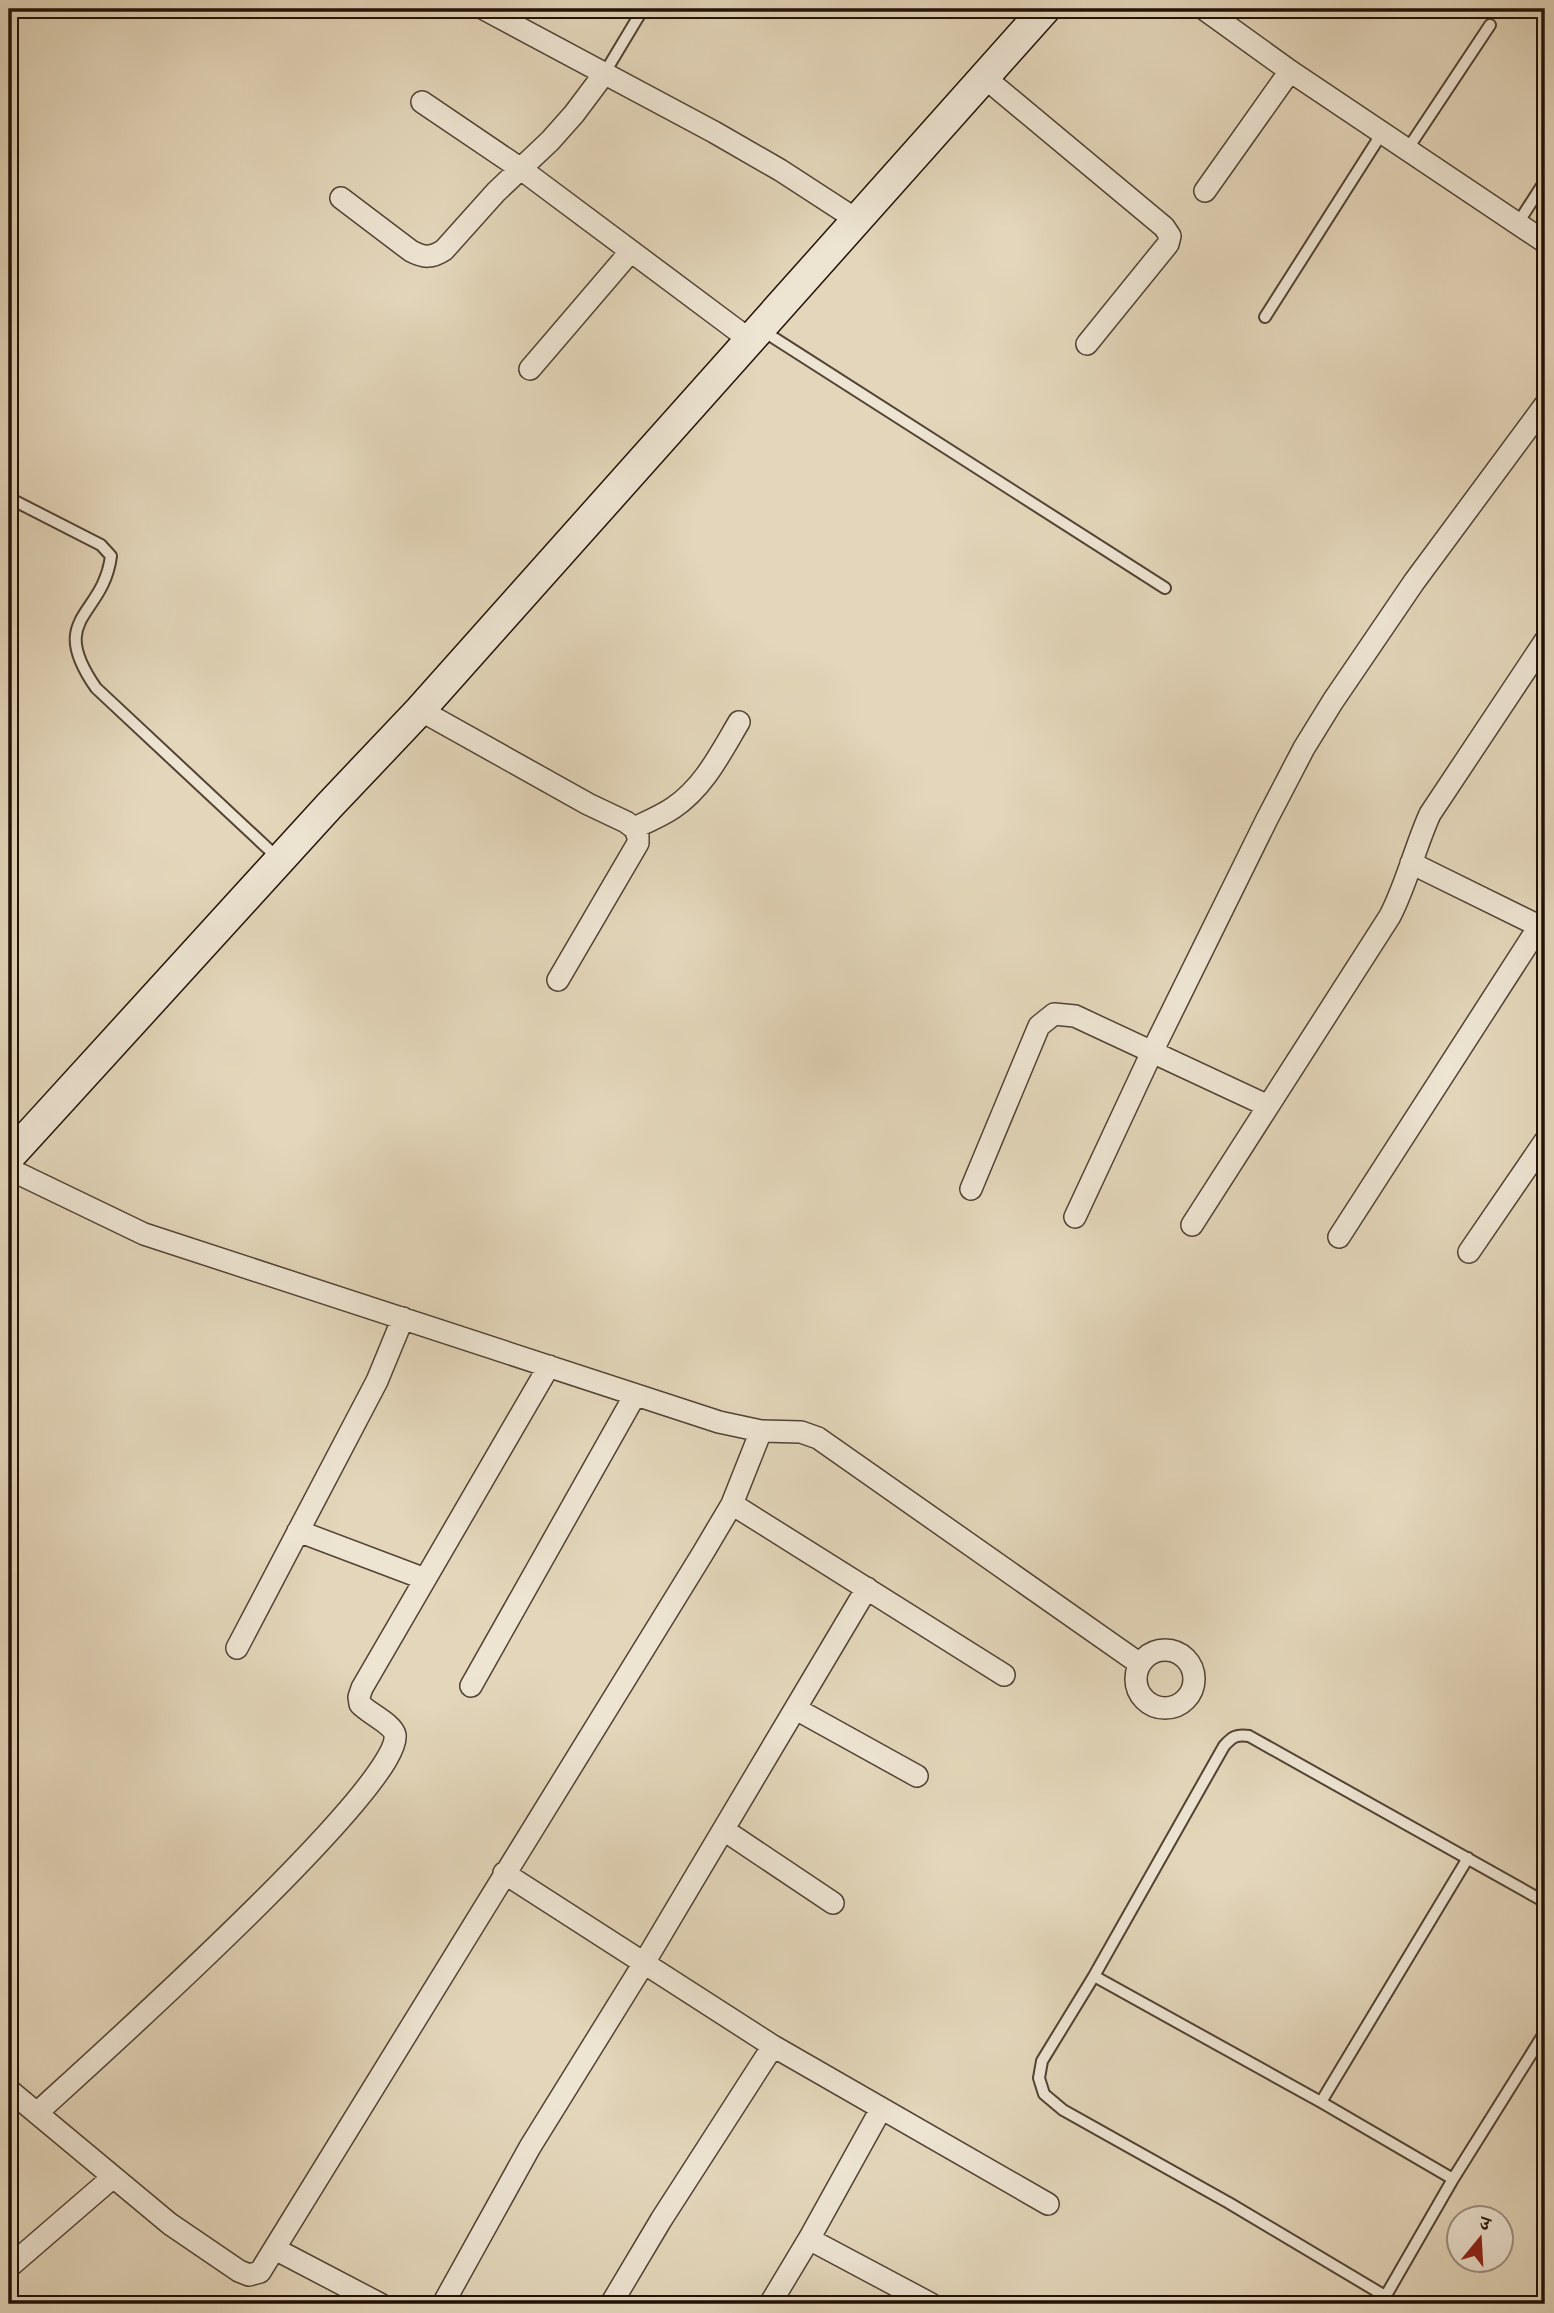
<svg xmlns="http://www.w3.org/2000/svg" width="1554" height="2313" font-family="'IM FELL Great Primer','Noto Serif Devanagari',serif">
  <rect width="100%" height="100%" fill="#e3d6ba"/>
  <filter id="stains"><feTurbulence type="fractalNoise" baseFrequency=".00286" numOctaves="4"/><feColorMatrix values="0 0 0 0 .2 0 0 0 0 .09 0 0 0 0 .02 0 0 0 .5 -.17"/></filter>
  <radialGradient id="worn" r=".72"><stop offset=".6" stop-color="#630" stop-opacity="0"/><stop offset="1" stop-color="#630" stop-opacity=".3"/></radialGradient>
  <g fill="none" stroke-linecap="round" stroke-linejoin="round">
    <g stroke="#524334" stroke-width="14">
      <path id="lane" d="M 604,74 L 643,9
        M 1407,150 L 1490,25
        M 1518,223 L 1545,181
        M 1265,317 L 1382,133
        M 760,329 L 1165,588
        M 9,498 L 101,545 L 111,556 C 103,618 46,616 96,688 L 279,859
        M 1094,1976 L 1321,2102 L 1453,2179
        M 1321,2102 L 1468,1858
        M 1385,2296 L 1229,2203 L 1063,2110 L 1044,2094 L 1039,2078 L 1042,2061 L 1094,1976 L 1224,1746 C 1232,1737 1236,1734 1249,1736 L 1545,1902
        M 1381,2304 L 1453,2179 L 1545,2032"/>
    </g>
    <g stroke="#524334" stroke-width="24">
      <path id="street" d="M 484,9 L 714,132 L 780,170 L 857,220
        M 1204,9 L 1290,71 L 1545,242
        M 984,77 L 1164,227 L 1170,236 L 1168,244 L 1087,344
        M 422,102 L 521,169 L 750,340
        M 1205,191 L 1290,71
        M 341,198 L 411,251 C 424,258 432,258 444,250 L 496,192 L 550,141 L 574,114 L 604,74
        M 530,369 L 631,251
        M 420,710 L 588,804 L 626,822 L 634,828 L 638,836 L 638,843 L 558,980
        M 634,828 C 647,822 661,816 673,808 C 704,787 720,754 739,722
        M 1411,863 L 1545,929
        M 9,1169 L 144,1234 L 719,1422 L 761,1431 L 801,1432 L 818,1438 L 1140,1664
        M 971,1189 L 1039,1026 L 1054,1014 L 1075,1016 L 1268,1106
        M 1075,1217 L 1152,1052 L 1267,819 L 1304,748 L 1333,701 L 1414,582 L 1545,405
        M 1192,1225 L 1390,916 C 1407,883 1415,847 1430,814 L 1545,641
        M 1339,1237 L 1540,925
        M 1469,1252 L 1545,1141
        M 732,1504 L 1004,1675
        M 298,1531 L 425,1579
        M 237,1648 L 377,1381 L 403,1318
        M1136 1679a29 29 0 1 1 58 0a29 29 0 1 1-58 0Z
        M 471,1686 L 635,1395
        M 796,1709 L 917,1776
        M 724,1830 L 833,1903
        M 504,1873 L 773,2046 L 1048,2204
        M 9,2090 L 170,2224 L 239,2271 L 249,2275 L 260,2272 L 703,1553 L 732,1504 L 761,1431
        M 38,2112 C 89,2065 402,1786 395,1735 C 393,1724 368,1713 360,1704 L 359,1697 L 362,1688 L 549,1366
        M 809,2239 L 931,2304
        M 275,2249 L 380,2304
        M 9,2267 L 112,2178
        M 443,2304 L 530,2147 L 644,1963 L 867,1588
        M 611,2304 L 661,2220 L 773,2046
        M 770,2304 L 809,2239 L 881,2109"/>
    </g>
    <g stroke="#221207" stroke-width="33">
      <path id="secondary" d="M 9,1157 L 329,806 L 420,710 L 1045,9"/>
    </g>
    <use href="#lane" stroke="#ede4d2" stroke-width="10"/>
    <use href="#street" stroke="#ede4d2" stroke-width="21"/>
    <use href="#secondary" stroke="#ede4d2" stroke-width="30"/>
  </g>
  <rect width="1554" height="2313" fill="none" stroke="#e3d6ba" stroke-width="35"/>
  <rect x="10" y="10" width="1533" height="2292" fill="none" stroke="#221207" stroke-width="3.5"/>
  <rect x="18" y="18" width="1519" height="2278" fill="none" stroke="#221207" stroke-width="2"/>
  <g transform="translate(1480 2239) rotate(18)"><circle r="33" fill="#ede4d2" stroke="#9c9081" stroke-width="2"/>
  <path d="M0-5L12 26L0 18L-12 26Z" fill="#8f2418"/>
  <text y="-10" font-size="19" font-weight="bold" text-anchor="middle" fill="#221207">उ</text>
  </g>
  <rect width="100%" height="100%" filter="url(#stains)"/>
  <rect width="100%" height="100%" fill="url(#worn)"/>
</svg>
